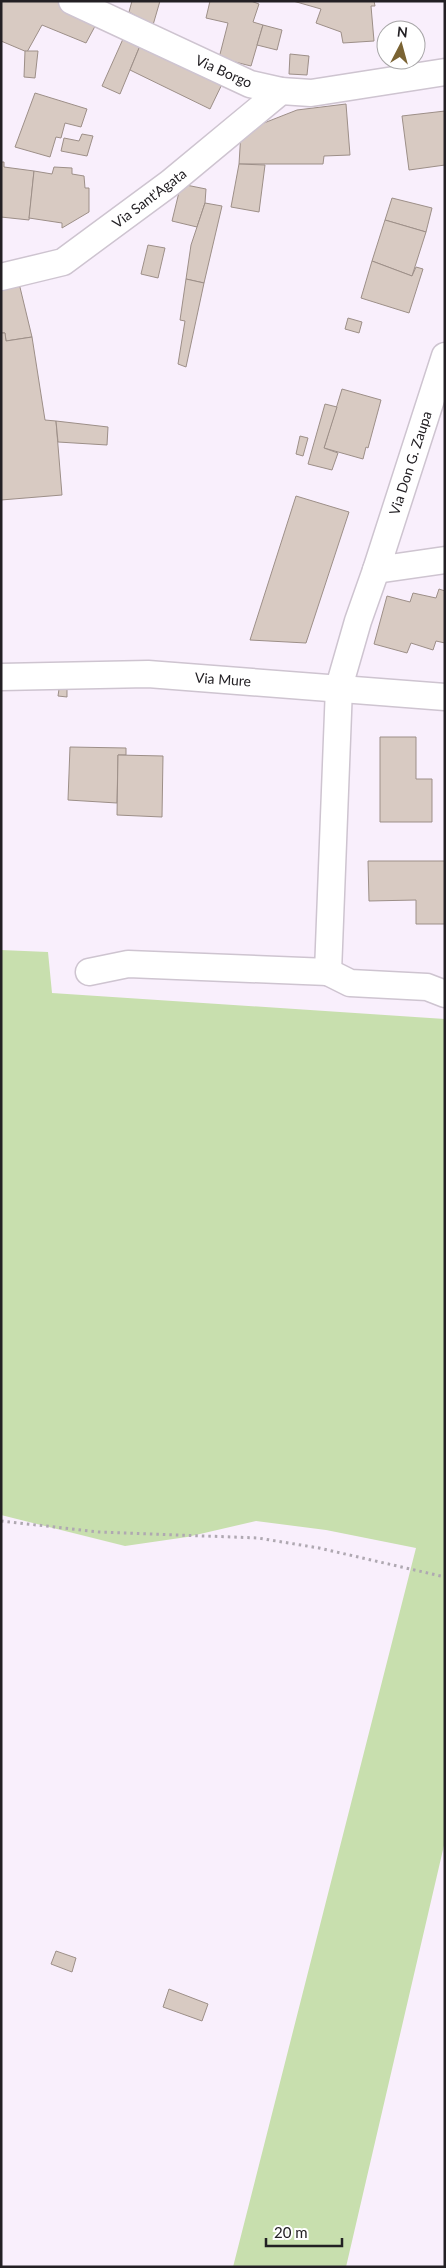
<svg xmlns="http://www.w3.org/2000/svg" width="446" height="2268" viewBox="0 0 446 2268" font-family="Lato,sans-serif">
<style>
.grass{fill:#c8dfae}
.building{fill:#d8cac2;stroke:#9d8f88}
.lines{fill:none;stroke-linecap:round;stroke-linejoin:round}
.minor-casing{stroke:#cec4d0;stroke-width:29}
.path{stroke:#afa8b1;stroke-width:3;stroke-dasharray:2.5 4;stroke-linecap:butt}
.minor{stroke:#fff;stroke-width:26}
.labels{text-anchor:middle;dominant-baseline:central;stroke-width:4;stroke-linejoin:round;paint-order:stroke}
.street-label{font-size:14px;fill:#232024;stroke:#fff}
</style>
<rect width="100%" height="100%" fill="#f9effc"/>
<polygon class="grass" points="1,950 48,952 52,993 445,1019 445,1841 346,2267 233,2267 416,1548 326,1530 256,1521 187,1537 125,1546 1,1515"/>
<g class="building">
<polygon points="1,1 64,1 100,17 86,43 42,25 27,52 1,41"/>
<polygon points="132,1 160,1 153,25 129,12"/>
<polygon points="210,1 251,1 259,4 253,22 263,25 251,66 219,58 228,23 206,18"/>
<polygon points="293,1 374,1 375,6 371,6 374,41 343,43 341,32 316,23 321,9"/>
<polygon points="263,25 282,30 277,50 257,45"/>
<polygon points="127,30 144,36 120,94 102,86"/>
<polygon points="144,36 224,80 210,109 130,70"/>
<polygon points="25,51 38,51 35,78 24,77"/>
<polygon points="290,54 309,56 307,75 289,74"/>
<polygon points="35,93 87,109 81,127 65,123 61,138 56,137 50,157 15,147"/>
<polygon points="346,104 350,155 324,156 323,164 239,164 241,132 297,110"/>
<polygon points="445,111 445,165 409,170 402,116"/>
<polygon points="82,134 93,136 87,156 61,151 64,138 79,141"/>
<polygon points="1,162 4,162 4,167 34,171 29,220 1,217"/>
<polygon points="239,164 265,165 259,212 231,207"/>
<polygon points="54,167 72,168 72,174 84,176 85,188 89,188 89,212 62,228 62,223 29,218 34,171 52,174"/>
<polygon points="181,184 206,189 205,203 197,227 172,221"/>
<polygon points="392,198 432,208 426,232 385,220"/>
<polygon points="205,203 222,206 204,283 186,279 191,245"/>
<polygon points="385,220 426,232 412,276 372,261"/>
<polygon points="148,245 165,248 158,278 141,274"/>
<polygon points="372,261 412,276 416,267 423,269 409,313 361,298"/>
<polygon points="18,279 32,337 6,341 5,333 1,333 1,282"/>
<polygon points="186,279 204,283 186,367 178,364 185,321 180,320"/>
<polygon points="348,318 362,322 359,333 345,329"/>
<polygon points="1,333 5,333 6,341 32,337 45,420 56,421 62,495 1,500"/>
<polygon points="342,389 381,400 368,448 366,447 363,459 324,448"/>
<polygon points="325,404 337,407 324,448 338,453 332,470 308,464"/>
<polygon points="56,421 108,427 107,445 58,442"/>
<polygon points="300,436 308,438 303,456 296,454"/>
<polygon points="296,496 349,512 306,643 250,640"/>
<polygon points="439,589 445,591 445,643 436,641 433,650 411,643 407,653 374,644 387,596 410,602 413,593 436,598"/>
<polygon points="67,688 67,697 58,696 59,689"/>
<polygon points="380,737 416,737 416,779 432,779 432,822 380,822"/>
<polygon points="70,747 126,748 126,755 118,755 117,803 68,800"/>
<polygon points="118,755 163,756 162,817 117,815"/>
<polygon points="368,861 445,861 445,924 416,924 416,900 369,901"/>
<polygon points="56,1951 76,1958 72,1972 51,1964"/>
<polygon points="169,1989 208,2004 202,2021 163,2007"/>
</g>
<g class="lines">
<g class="minor-casing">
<g id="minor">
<polyline points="72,1 250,84 281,91 311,93 445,72"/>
<polyline points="1,277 63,262 170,183 281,91"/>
<polyline points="445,356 376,570 445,560"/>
<polyline points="1,677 148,674 445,697"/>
<polyline points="89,972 128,964 328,972 339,687 358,621 376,570"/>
<polyline points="328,972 350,983 427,987 445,994"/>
</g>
</g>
<polyline class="path" points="1,1521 99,1532 258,1538 319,1548 445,1577"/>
<use href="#minor" class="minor"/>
</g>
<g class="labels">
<g class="street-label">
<text transform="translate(224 71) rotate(24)">Via Borgo</text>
<text transform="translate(149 198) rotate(-37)">Via Sant'Agata</text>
<text transform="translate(410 463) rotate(-72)">Via Don G. Zaupa</text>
<text transform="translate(223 679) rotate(4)">Via Mure</text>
</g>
</g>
<rect width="446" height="2268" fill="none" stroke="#232024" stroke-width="5"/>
<g transform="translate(401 45) rotate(6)"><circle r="24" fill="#ffffff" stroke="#a7a6a7"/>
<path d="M0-4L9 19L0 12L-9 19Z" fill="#7a6333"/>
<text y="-8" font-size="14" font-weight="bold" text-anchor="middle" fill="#232024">N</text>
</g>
<path d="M266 2238v8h76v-8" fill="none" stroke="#232024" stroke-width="2.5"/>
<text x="274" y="2238" font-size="15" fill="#232024" stroke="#ffffff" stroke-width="4" paint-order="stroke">20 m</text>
</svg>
